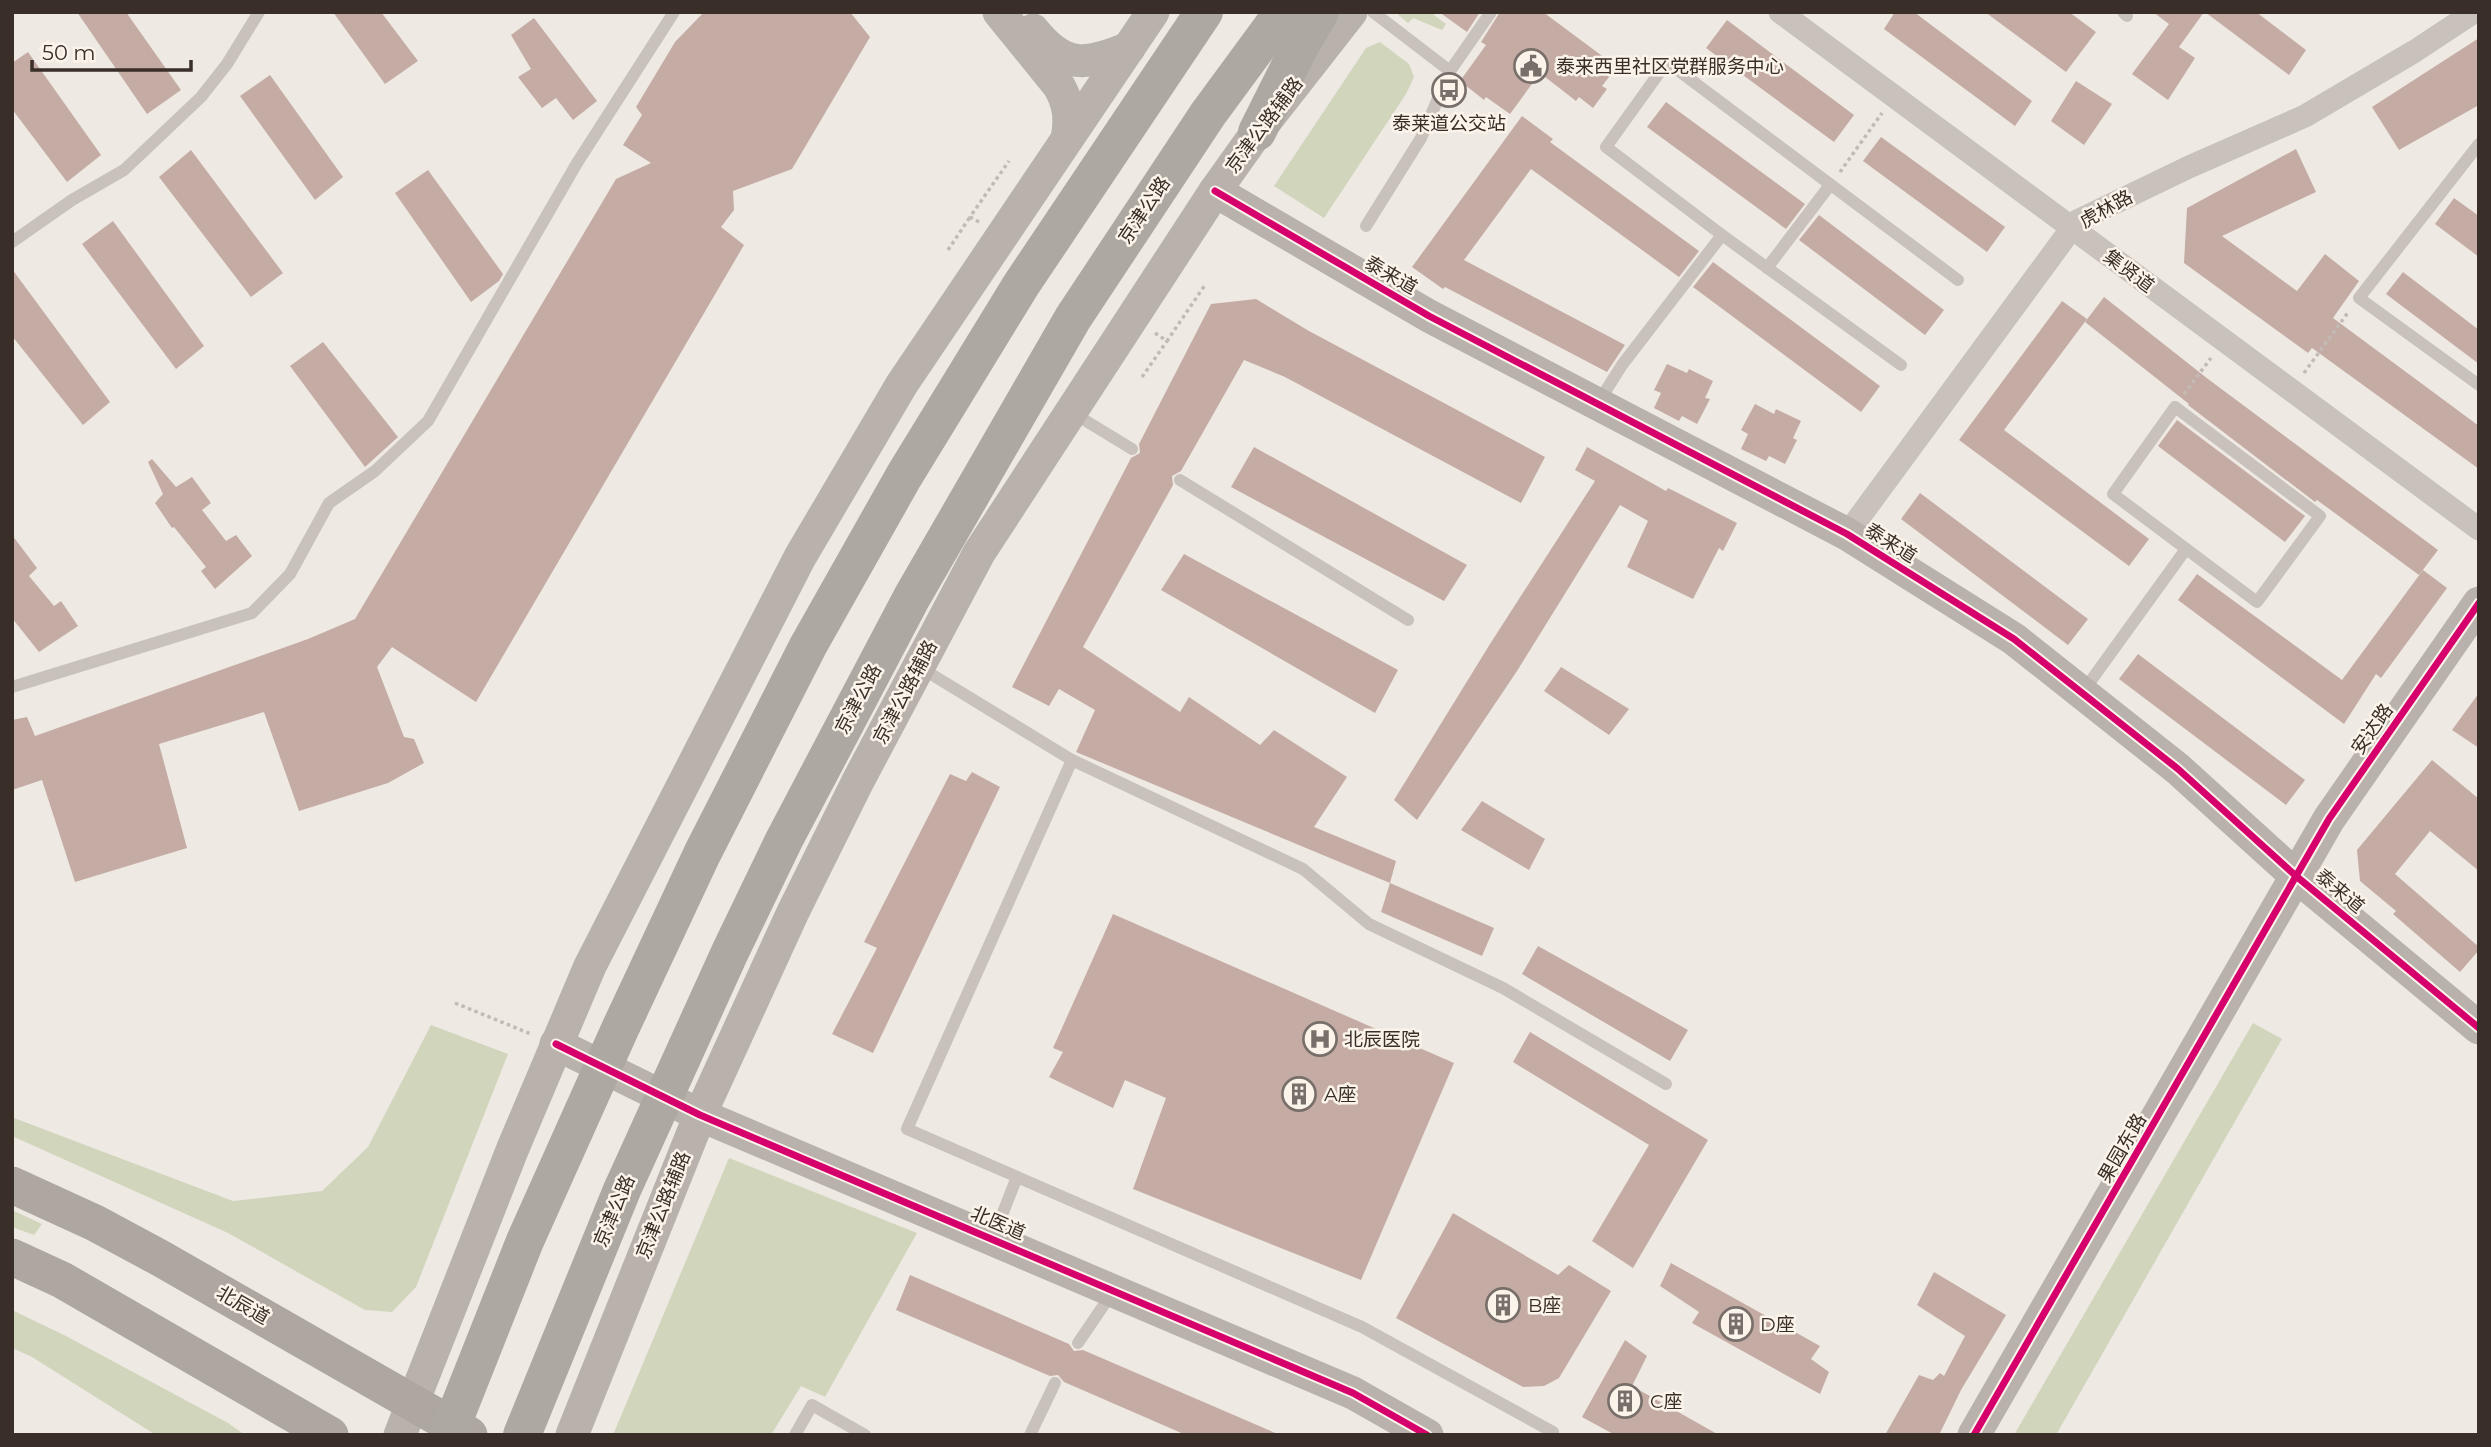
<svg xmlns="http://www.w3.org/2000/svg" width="2491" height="1447" viewBox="0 0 2491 1447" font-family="Montserrat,'Noto Sans SC',sans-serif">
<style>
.green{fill:#d1d5bc}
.building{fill:#c4aca4}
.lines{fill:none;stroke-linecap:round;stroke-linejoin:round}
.path{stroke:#c2bab4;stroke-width:3.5;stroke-dasharray:3.5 3.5;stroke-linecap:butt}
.lane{stroke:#c9c2bc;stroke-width:12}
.street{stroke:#c9c2bc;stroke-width:23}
.secondary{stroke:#b9b2ac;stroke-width:33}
.primary{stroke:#aea6a1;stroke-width:37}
.highway{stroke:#aea8a2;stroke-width:38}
.cycleway-casing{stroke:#fbf4eb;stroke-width:11}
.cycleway{stroke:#d6006c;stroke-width:7}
.labels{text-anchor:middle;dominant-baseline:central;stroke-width:5;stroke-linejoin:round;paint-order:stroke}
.poi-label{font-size:19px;fill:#3a2e29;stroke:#fbf4eb;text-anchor:start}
.street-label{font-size:19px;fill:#3a2e29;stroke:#fbf4eb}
</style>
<rect width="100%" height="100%" fill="#efe9e3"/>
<g class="green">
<polygon points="1395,12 1436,12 1434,15 1446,24 1442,30 1413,18 1408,23"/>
<polygon points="1380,42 1409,64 1414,77 1406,94 1324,218 1274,186 1366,48"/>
<polygon points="2253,1023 2282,1039 2056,1435 2014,1435"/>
<polygon points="431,1025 508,1054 416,1287 392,1312 365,1310 228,1233 12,1136 14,1118 233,1201 322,1191 368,1147"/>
<polygon points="729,1158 917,1233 825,1397 801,1386 771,1435 613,1435"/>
<polygon points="12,1210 42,1224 34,1235 12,1227"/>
<polygon points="12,1310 66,1336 228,1423 245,1435 156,1435 32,1357 12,1348"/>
</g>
<g class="building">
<polygon points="77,12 126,12 181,90 147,114"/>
<polygon points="333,12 381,12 418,61 385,84"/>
<polygon points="704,12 850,12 870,37 792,169 733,191 734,210 721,227 744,245 476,702 392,647 377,667 404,737 414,739 424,763 388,783 299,811 264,712 159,744 187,848 75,882 42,780 12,790 12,720 27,717 35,736 308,639 355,619 616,179 651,163 623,145 642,115 636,107 675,42"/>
<polygon points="1439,12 1480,12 1467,32"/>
<polygon points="1500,12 1543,12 1617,67 1602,86 1607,89 1593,108 1579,97 1576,101 1540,73 1510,114 1486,97 1484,100 1460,81 1486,45 1481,42"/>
<polygon points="1895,12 1914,12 2032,101 2015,126 1884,29"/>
<polygon points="1985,12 2069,12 2096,32 2066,72"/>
<polygon points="2153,12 2204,12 2179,47 2195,58 2168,100 2132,74 2169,24"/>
<polygon points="2205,12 2256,12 2306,50 2289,75"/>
<polygon points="534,18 597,101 573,120 556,98 542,108 518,77 531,69 511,35"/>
<polygon points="1727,20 1854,115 1834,142 1706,48"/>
<polygon points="2479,38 2479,105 2399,150 2372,107"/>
<polygon points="28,52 101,155 67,182 12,109 12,63"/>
<polygon points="270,75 343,177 315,200 240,96"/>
<polygon points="2076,81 2112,104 2084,145 2051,121"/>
<polygon points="1666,102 1805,204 1786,229 1647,127"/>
<polygon points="1522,116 1553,139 1550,142 1699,251 1679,277 1531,169 1464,260 1625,345 1607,372 1445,287 1443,289 1412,267"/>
<polygon points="1881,137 2005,227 1987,252 1863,161"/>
<polygon points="2296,149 2316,192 2222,236 2297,291 2325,254 2359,281 2333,318 2479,426 2479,469 2312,348 2308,353 2184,263 2187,208"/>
<polygon points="191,150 283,273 251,297 159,177"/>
<polygon points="428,170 503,274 499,281 471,302 395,193"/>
<polygon points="2454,198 2479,216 2479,257 2435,224"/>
<polygon points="1819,215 1944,310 1925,335 1799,240"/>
<polygon points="113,221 204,346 176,369 82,244"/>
<polygon points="1713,262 1880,386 1861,412 1693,287"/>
<polygon points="12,269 110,402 83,425 12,336"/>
<polygon points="2403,272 2479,330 2479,364 2386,294"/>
<polygon points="2104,297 2208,379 2438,550 2419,575 2317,500 2315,502 2188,405 2189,404 2085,322"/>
<polygon points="1256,299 1309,331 1545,457 1521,503 1285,377 1244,360 1181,471 1172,476 1173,485 1083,647 1180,712 1189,697 1260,745 1274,730 1347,777 1314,827 1396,861 1390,883 1076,752 1095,710 1059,689 1049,706 1012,687 1131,458 1140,453 1139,444 1211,304"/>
<polygon points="2062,301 2087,319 2004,430 2149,539 2129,566 1959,440"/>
<polygon points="323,342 398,437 365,467 290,366"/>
<polygon points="1667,364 1687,373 1689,369 1713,381 1705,398 1710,399 1697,424 1682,416 1679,421 1654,408 1661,393 1654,390"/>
<polygon points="1755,404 1774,414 1776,409 1801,421 1793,438 1797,440 1785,464 1769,456 1766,461 1741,449 1748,434 1741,430"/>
<polygon points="2177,420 2305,516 2285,542 2158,446"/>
<polygon points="1254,447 1467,565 1444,601 1231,487"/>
<polygon points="1587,447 1666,491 1668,488 1737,523 1723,551 1719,548 1693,599 1627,567 1648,521 1620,505 1517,671 1417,820 1394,800 1490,644 1595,481 1575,470"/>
<polygon points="152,459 176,487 192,477 211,503 202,510 226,541 236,535 252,556 215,589 201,571 206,567 174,527 172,528 155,503 163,494 148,462"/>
<polygon points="1920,493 2088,619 2068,645 1901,519"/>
<polygon points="12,535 37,568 29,576 54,606 61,601 78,626 39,652 12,618"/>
<polygon points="1184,554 1398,670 1375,713 1161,590"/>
<polygon points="2423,570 2447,588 2381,678 2376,674 2344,724 2178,600 2197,574 2342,680"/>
<polygon points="2138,654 2305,780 2286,805 2119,679"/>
<polygon points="1561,667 1629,709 1609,735 1544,691"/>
<polygon points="2479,693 2479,748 2452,730"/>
<polygon points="2432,760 2479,799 2479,871 2430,831 2395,874 2479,947 2479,950 2460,972 2393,914 2396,911 2360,881 2357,850"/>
<polygon points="972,772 1000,787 873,1053 832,1034 877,948 864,942 950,774 966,781"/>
<polygon points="1482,801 1545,839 1529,870 1461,830"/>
<polygon points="1390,883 1494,928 1482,956 1381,912"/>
<polygon points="1113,914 1454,1063 1361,1280 1133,1189 1166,1098 1125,1080 1113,1108 1049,1077 1063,1052 1053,1048"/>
<polygon points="1538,946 1688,1030 1670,1061 1522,974"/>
<polygon points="1530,1032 1708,1140 1633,1268 1592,1241 1649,1145 1513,1062"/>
<polygon points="1453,1213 1558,1275 1569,1265 1611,1291 1559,1378 1544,1386 1523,1387 1396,1318"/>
<polygon points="1671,1263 1820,1346 1811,1359 1829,1372 1820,1394 1692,1323 1699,1312 1660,1286"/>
<polygon points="1934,1272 2006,1315 1961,1390 1939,1435 1885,1435 1919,1375 1933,1380 1940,1373 1944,1376 1965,1336 1917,1305"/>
<polygon points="910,1275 1069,1344 1074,1351 1083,1350 1280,1435 1186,1435 1064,1382 1058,1375 1050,1376 896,1310"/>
<polygon points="1625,1340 1647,1356 1632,1386 1719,1435 1615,1435 1582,1417"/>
</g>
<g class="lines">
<g class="path">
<polyline points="1840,172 1882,113"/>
<polyline points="979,222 970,217 1009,161"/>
<polyline points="948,250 970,217"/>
<polyline points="1155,333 1167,341 1205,285"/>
<polyline points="2304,373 2349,311"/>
<polyline points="1142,377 1167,341"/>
<polyline points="2184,394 2211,358"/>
<polyline points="455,1003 531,1034"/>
</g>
<g class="lane">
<polyline points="1373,12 1450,71"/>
<polyline points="2123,12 2127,16"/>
<polyline points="2479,144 2359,298 2479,385"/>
<polyline points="1366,226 1421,138 1450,71 1491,12"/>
<polyline points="12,242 72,200 124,170 201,97 227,64 259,12"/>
<polyline points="1767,268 1830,185"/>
<polyline points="1901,365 1722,235 1606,147 1667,62 1958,280"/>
<polyline points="1598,403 1622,365 1722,235"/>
<polygon points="2175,407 2320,516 2257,602 2113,494"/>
<polyline points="1073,413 1132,449"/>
<polyline points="1180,480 1408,620"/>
<polyline points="921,668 1072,760 907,1129 1362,1327 1553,1432"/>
<polyline points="12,687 252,613 290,574 329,503 375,471 428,421 577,163 674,12"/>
<polyline points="2082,693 2186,549"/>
<polyline points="1072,760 1303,869 1369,924 1503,988 1666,1084"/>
<polyline points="993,1238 1017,1177"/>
<polyline points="1078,1343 1112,1293"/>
<polyline points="795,1435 812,1405 865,1435"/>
<polyline points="1030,1435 1055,1383"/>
</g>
<g class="street">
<polyline points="1780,12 2479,529"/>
<polyline points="1847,534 2077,221 2189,167 2305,116 2415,51 2474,12"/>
</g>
<g class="secondary">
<path d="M999,12l60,74c10,18 12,32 8,53"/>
<path d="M1033,30c31,39 53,36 96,18"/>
<polyline points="1215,191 1429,316 1847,534 2014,639 2178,769 2296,876 2479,1028"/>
<polyline points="556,1044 700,1115 1353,1393 1427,1435"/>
<polyline points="400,1435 513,1148 590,966 800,557 902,384 1153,12"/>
<polyline points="572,1435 700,1115 793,912 858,781 979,553 1215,191 1257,132 1351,12"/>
<polyline points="1974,1435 2329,819 2479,603"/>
</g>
<g class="primary">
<polyline points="12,1185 95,1223 160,1258 469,1435"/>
<polyline points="12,1257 62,1280 330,1435"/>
</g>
<g class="highway">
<polyline points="1257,132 1299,48 1320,12"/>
<polyline points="448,1435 525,1241 620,1029 702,854 808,646 904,476 1021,285 1204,12"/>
<polyline points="522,1435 622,1190 730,952 784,840 912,597 1073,318 1208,114 1283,12"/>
</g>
<g class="cycleway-casing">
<g id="cycleway">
<polyline points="1215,191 1429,316 1847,534 2014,639 2178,769 2296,876 2479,1028"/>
<polyline points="556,1044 700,1115 1353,1393 1427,1435"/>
<polyline points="1974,1435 2329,819 2479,603"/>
</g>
</g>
<use href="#cycleway" class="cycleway"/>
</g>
<defs>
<g id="civic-ring" transform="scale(1.75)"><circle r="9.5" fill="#fbf4eb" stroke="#796f6a" stroke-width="1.5"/><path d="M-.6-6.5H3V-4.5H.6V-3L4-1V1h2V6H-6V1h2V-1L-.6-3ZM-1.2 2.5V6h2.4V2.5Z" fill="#796f6a"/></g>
<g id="bus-ring" transform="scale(1.75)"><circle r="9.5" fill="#fbf4eb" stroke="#796f6a" stroke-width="1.5"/><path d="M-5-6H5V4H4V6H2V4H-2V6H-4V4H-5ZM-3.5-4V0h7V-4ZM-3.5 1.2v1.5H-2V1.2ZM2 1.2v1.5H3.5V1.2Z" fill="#796f6a"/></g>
<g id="hospital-ring" transform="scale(1.75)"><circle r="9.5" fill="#fbf4eb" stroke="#796f6a" stroke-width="1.5"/><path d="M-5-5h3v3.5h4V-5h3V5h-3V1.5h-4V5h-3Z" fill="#796f6a"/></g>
<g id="building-ring" transform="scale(1.75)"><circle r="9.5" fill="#fbf4eb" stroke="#796f6a" stroke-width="1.5"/><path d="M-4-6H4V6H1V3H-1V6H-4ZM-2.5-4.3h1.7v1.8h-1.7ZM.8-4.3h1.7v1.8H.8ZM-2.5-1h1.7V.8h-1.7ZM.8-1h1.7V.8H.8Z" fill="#796f6a"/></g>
</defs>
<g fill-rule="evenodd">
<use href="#civic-ring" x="1531" y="66"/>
<use href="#bus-ring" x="1449" y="90"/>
<use href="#hospital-ring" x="1320" y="1039"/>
<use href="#building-ring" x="1299" y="1094"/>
<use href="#building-ring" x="1503" y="1305"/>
<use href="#building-ring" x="1736" y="1324"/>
<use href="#building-ring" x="1625" y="1401"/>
</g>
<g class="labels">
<g class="poi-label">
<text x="1556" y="66">泰来西里社区党群服务中心</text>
<text x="1449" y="123" text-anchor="middle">泰莱道公交站</text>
<text x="1344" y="1039">北辰医院</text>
<text x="1324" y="1094">A座</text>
<text x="1528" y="1305">B座</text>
<text x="1760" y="1324">D座</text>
<text x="1650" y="1401">C座</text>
</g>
<g class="street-label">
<text transform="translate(1264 125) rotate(-53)">京津公路辅路</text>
<text transform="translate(2106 209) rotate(-29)">虎林路</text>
<text transform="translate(1144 210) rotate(-56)">京津公路</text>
<text transform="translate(2129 271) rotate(37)">集贤道</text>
<text transform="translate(1391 275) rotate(30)">泰来道</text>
<text transform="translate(1891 543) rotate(32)">泰来道</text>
<text transform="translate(905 692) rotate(-62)">京津公路辅路</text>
<text transform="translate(858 699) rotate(-62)">京津公路</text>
<text transform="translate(2372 729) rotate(-55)">安达路</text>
<text transform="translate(2340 891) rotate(40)">泰来道</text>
<text transform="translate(2122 1148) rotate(-60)">果园东路</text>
<text transform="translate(663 1205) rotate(-68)">京津公路辅路</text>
<text transform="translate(614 1211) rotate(-67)">京津公路</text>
<text transform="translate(998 1223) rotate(23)">北医道</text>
<text transform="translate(243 1305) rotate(30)">北辰道</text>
</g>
</g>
<rect width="2491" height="1447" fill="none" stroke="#3a2e29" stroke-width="28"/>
<path d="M32 60v10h159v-10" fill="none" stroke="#3a2e29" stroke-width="3.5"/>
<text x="42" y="60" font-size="21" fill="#3a2e29" stroke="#fbf4eb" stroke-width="5" paint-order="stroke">50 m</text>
</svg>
